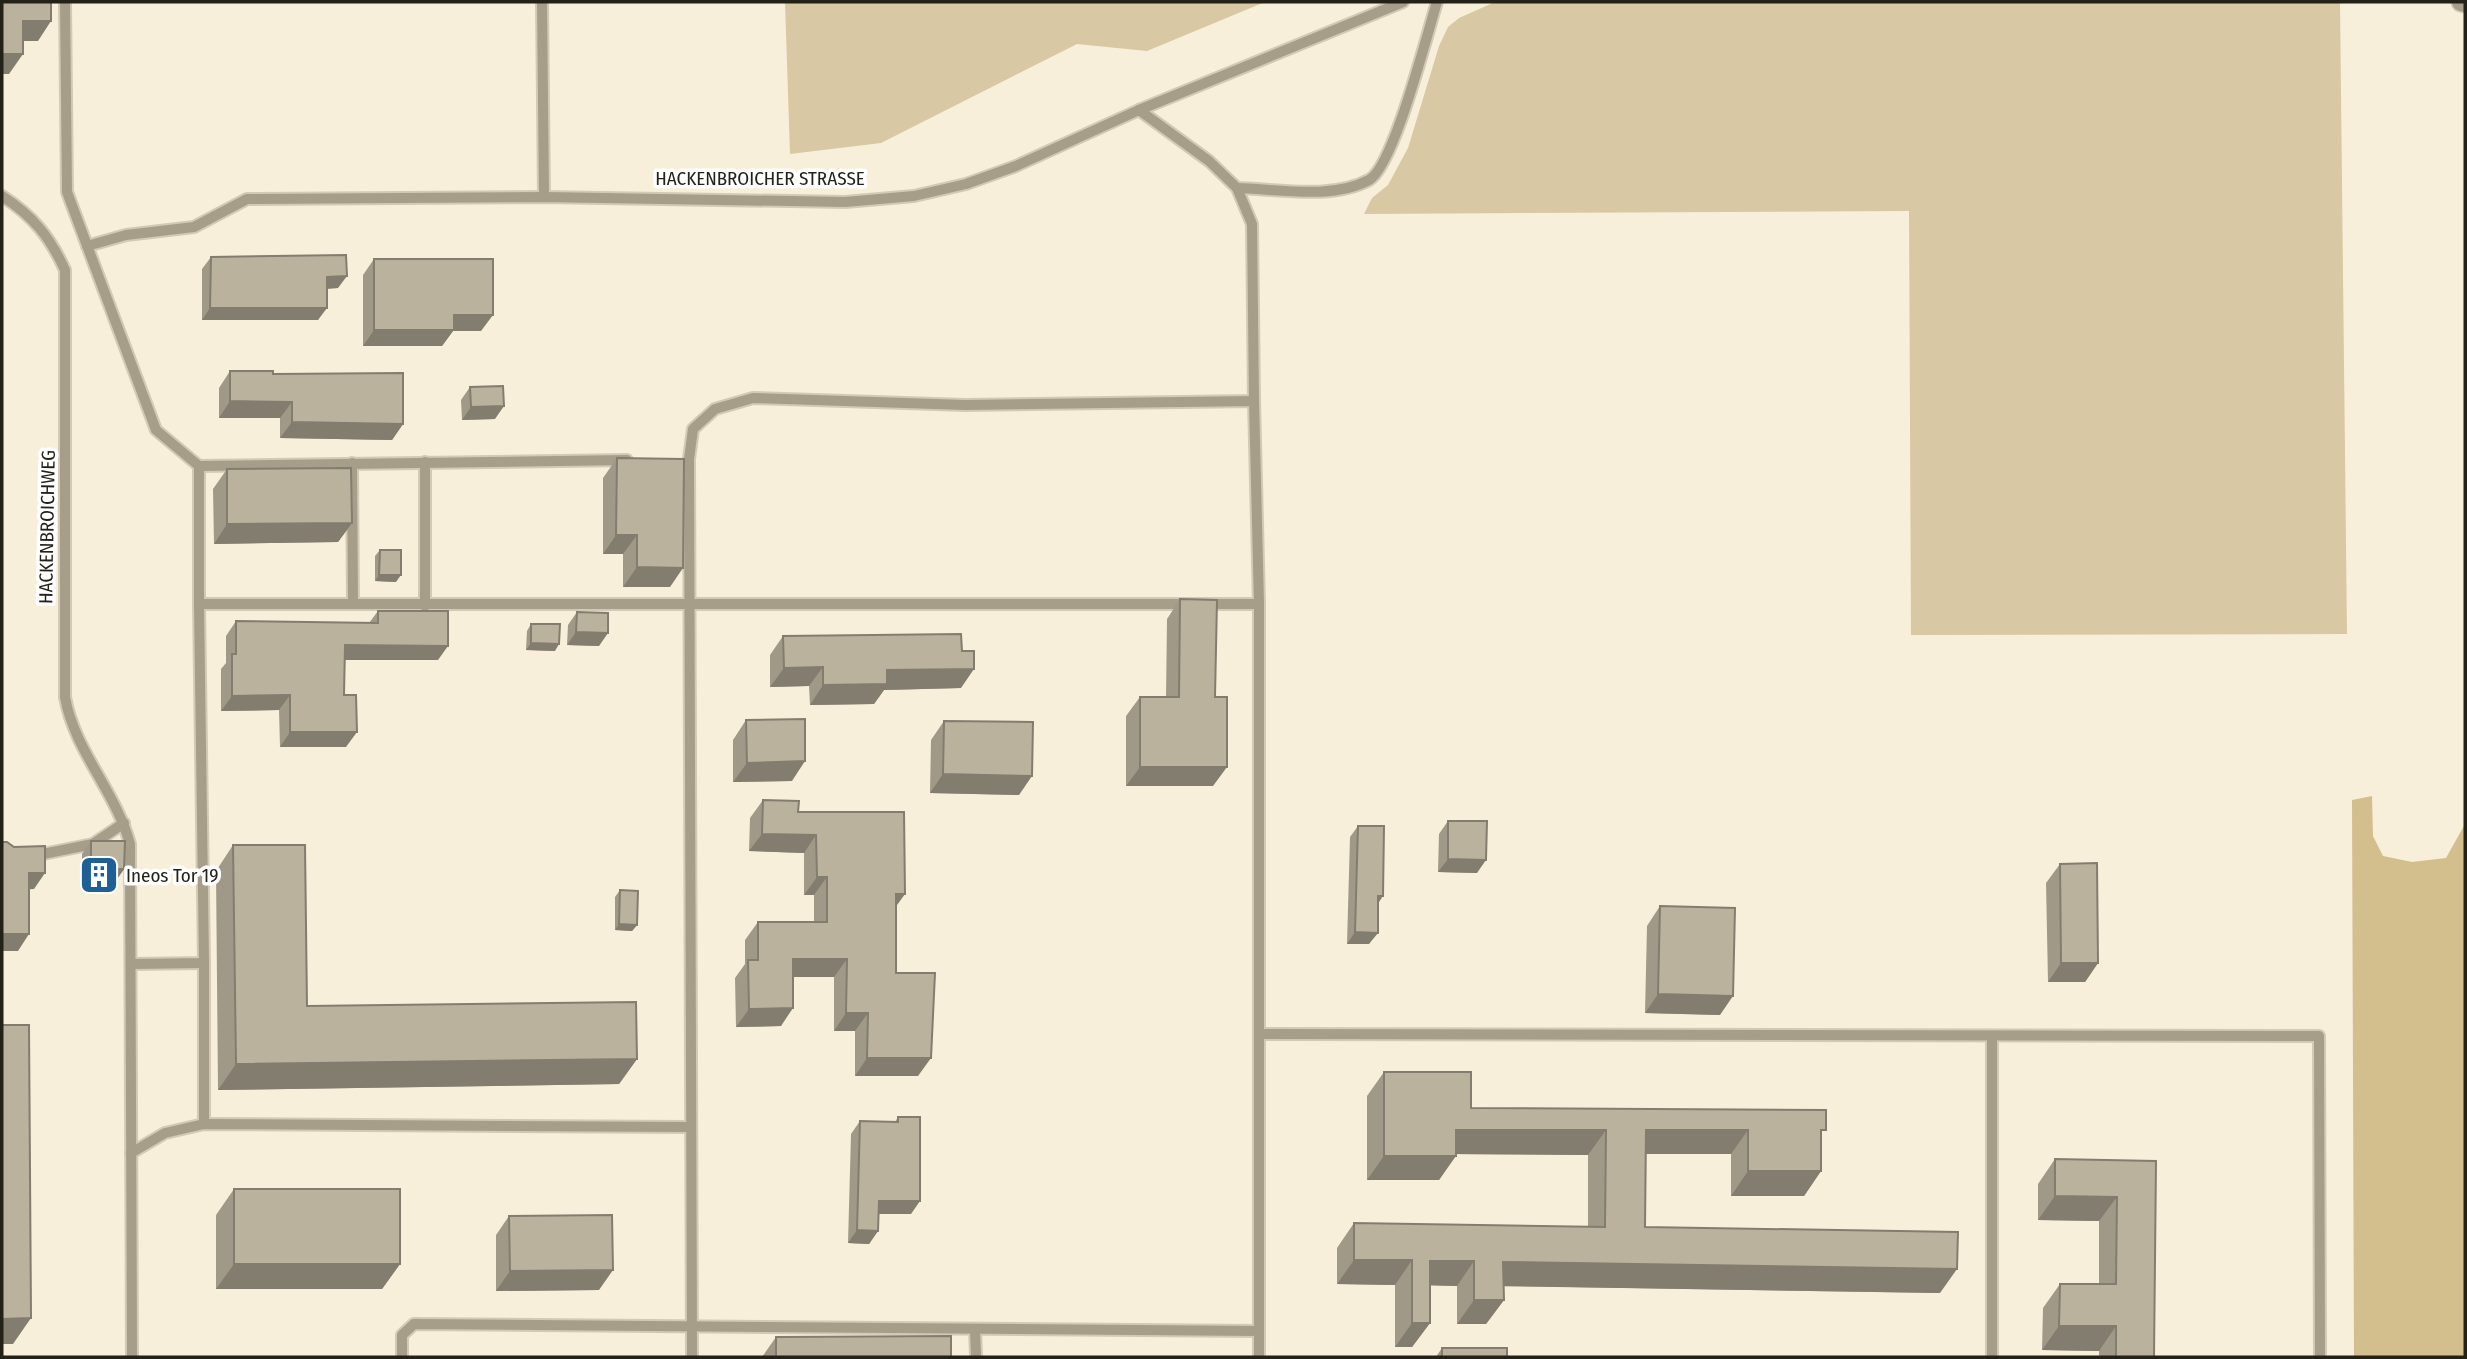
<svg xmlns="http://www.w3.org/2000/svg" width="2467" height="1359" viewBox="0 0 2467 1359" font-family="'Fira Sans Condensed',sans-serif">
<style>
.green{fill:#d8c8a3}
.forest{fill:#d3be8e}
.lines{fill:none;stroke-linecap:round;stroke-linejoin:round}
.service-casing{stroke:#d2cab7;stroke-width:14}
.minor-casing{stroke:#d2cab7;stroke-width:21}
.service{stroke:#a79e89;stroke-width:10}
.minor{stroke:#a79e89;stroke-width:18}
.wall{fill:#a19988}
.shaded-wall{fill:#837d6f}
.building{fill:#bbb29e;stroke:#837d6f;stroke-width:2}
.labels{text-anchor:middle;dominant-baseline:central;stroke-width:7;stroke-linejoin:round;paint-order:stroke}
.street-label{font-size:19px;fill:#242119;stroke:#fff}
.poi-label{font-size:19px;fill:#242119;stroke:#fff;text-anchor:start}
</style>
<rect width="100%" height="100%" fill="#f8efda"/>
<g class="green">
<polygon points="785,2 1265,2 1147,51 1077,44 881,143 790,154"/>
<polygon points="1495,2 2340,2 2347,634 1911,635 1909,211 1364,214 1372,198 1388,185 1408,148 1439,46 1448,27 1459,18"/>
</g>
<polygon class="forest" points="2372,796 2373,836 2383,856 2412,862 2446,858 2465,824 2465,1357 2354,1357 2352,800"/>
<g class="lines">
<g class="service-casing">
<g id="service">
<polyline points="65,2 67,192 156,430 199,466 627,460"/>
<polyline points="542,2 544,197"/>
<polyline points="1139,110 1209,161 1237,188 1252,224 1254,401"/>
<path d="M1237,188c40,1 95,12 132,-8 25,-14 58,-146 68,-178"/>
<path d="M2,196c31,20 48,41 63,74v427c9,53 51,95 65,147l2,513"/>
<polyline points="87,246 126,235 194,227 247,199 544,197 845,202 914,196 966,184 1016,166 1139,110 1403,2"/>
<polyline points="425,462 425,606"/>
<polyline points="352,463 353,604"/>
<polyline points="199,466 199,604"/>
<polyline points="33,856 93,844 124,823"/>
<polyline points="204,963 204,1124"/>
<polyline points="132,964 204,963 199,604 1259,604"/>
<polyline points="1261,1034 2319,1036 2320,1357"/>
<polyline points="1992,1036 1992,1357"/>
<polyline points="131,1153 165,1133 204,1124 690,1127"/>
<polyline points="975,1329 976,1357"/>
<polyline points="402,1357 402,1335 414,1324 1259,1331 1259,1357"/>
<polyline points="692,1357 689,459 693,429 715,409 753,398 965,405 1254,401 1259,604 1259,1331"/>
</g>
</g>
<g class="minor-casing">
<polyline id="minor" points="2461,2 2465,3"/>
</g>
<use href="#service" class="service"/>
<use href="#minor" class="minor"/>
</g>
<g class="wall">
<polygon points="211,257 338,288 327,289 318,320 202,320 202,269"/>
<polygon points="374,259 481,331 453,331 442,346 363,346 363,275"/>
<polygon points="230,371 273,374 403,424 392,440 280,438 280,418 219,418 219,388"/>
<polygon points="470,387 495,419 462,420 461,400"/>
<polygon points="617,458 670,587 623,587 623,554 603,554 603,478"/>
<polygon points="227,469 352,523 338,542 214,544 213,489"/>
<polygon points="380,550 396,582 375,581 375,556"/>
<polygon points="1180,599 1213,786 1126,786 1126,716 1140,697 1166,697 1167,619"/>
<polygon points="378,611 438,660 345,660 344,695 346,747 280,747 279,710 221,711 221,669 226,663 226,636 236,621 369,623"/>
<polygon points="577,612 599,646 567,645 568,625"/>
<polygon points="531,624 555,651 526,650 527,631"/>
<polygon points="783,636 961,688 884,690 874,704 810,705 809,686 770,687 770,655"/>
<polygon points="746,720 792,781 733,782 733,740"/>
<polygon points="944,721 1019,795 930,793 931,740"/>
<polygon points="763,800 798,812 896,907 896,973 918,1076 855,1076 855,1031 834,1031 834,977 793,977 781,1026 736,1027 735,978 745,964 745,940 758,922 814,922 814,895 804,895 804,853 749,851 750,818"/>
<polygon points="1448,821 1477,873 1438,872 1439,834"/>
<polygon points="1358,826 1378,904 1369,944 1347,944 1350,837"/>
<polygon points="91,841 124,869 115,882 82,882 82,854"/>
<polygon points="233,845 307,1006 637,1059 619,1084 218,1090 216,871"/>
<polygon points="2060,864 2098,963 2085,982 2048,982 2046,883"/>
<polygon points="620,890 637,925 632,931 615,930 615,897"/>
<polygon points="1660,906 1720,1015 1645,1013 1647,926"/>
<polygon points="1384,1072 1471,1108 1826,1110 1821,1137 1821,1171 1804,1196 1731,1196 1731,1154 1646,1154 1645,1227 1940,1293 1503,1286 1504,1300 1486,1324 1457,1324 1457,1286 1430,1285 1430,1323 1412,1347 1395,1347 1395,1285 1337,1284 1337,1248 1354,1223 1588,1227 1588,1155 1456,1154 1439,1180 1367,1180 1367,1096"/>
<polygon points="898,1117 911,1214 878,1214 878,1231 869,1244 848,1243 851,1134 860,1121 895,1122"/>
<polygon points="2055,1159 2156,1161 2154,1357 2099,1357 2099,1351 2042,1350 2043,1308 2060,1284 2099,1284 2099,1221 2038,1220 2038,1184"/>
<polygon points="234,1189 400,1264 382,1289 216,1289 216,1215"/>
<polygon points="509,1216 599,1290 496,1291 496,1235"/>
<polygon points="776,1337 951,1357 762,1357"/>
<polygon points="1442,1348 1507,1357 1436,1357"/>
</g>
<g class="shaded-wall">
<polygon points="23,21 51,21 38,41 9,41"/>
<polygon points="2,54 23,54 9,74 2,74"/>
<polygon points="347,276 338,288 318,289 327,277"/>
<polygon points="210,308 327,308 318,320 202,320"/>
<polygon points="454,315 493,315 481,331 453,331 442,346 363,346 374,330"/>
<polygon points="230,401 292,402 280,418 219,418"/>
<polygon points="504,406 495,419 462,420 471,407"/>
<polygon points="292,422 403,424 392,440 280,438"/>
<polygon points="352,523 338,542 214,544 227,524"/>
<polygon points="616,535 637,535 623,554 603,554"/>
<polygon points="637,567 683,568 670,587 623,587"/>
<polygon points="379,575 401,575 396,582 375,581"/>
<polygon points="576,632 608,633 599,646 567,645"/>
<polygon points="531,643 559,644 555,651 526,650"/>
<polygon points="345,645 448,646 438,660 335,660"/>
<polygon points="823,667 809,686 770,687 784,668"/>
<polygon points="974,669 961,688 884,690 874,704 810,705 823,685 887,670"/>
<polygon points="290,695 279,710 221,711 232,696"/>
<polygon points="290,732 357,732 346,747 280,747"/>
<polygon points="805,761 792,781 733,782 747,763"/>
<polygon points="1140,767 1227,767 1213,786 1126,786"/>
<polygon points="943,774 1032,776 1019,795 930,793"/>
<polygon points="762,834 816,835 804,853 749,851"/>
<polygon points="1448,859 1486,860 1477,873 1438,872"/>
<polygon points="91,869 124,869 115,882 82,882"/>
<polygon points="29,873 45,873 34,889 18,890"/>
<polygon points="817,877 827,877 814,895 804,895"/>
<polygon points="896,894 905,894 892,912"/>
<polygon points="1378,896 1383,896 1375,908"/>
<polygon points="619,924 637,925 632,931 615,930"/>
<polygon points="1355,932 1378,933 1369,944 1347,944"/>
<polygon points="2,934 29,934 18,951 2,951"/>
<polygon points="793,959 847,959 834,977 780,977"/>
<polygon points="2061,963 2098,963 2085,982 2048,982"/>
<polygon points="1658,994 1733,996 1720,1015 1645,1013"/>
<polygon points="793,1008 781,1026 736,1027 749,1009"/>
<polygon points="846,1013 868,1013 855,1031 834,1031"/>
<polygon points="867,1058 931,1058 918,1076 855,1076"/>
<polygon points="637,1059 619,1084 218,1090 236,1064"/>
<polygon points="1456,1130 1606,1130 1588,1155 1439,1154"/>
<polygon points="1646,1130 1748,1130 1731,1154 1628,1154"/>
<polygon points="1384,1156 1456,1156 1439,1180 1367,1180"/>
<polygon points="1748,1171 1821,1171 1804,1196 1731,1196"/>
<polygon points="2055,1196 2117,1197 2099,1221 2038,1220"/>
<polygon points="879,1201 920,1201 911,1214 870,1214"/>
<polygon points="857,1230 878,1231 869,1244 848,1243"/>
<polygon points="1354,1260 1412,1260 1395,1285 1337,1284"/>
<polygon points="1430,1261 1474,1261 1457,1286 1412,1285"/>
<polygon points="1503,1262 1957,1269 1940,1293 1486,1286"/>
<polygon points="234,1264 400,1264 382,1289 216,1289"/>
<polygon points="613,1270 599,1290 496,1291 510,1271"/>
<polygon points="1474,1300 1504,1300 1486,1324 1457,1324"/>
<polygon points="31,1318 13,1344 2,1344 2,1319"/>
<polygon points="1412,1323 1430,1323 1412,1347 1395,1347"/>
<polygon points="2059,1326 2116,1326 2099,1351 2042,1350"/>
</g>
<g class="building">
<polygon points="2,2 51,2 51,21 23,21 23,54 2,54"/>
<polygon points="346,255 347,276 327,277 327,308 210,308 211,257"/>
<polygon points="374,259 493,259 493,315 454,315 454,330 374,330"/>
<polygon points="230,371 273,371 273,374 403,373 403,424 292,422 292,402 230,401"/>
<polygon points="503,386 504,406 471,407 470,387"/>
<polygon points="617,458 684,459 683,568 637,567 637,535 616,535"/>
<polygon points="351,468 352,523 227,524 227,469"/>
<polygon points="380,550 401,550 401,575 379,575"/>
<polygon points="1180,599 1217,600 1215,697 1227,697 1227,767 1140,767 1140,697 1179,697"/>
<polygon points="378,611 448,611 448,646 345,645 344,695 356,695 357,732 290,732 290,695 232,696 232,654 236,654 236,621 378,623"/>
<polygon points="577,612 608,613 608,633 576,632"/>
<polygon points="531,624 560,624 559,644 531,643"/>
<polygon points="961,634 962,651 974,651 974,669 887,670 887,684 823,685 823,667 784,668 783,636"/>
<polygon points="805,719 805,761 747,763 746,720"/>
<polygon points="944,721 1033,722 1032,776 943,774"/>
<polygon points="763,800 799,801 798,812 904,812 905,894 896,894 896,973 935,973 931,1058 867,1058 868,1013 846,1013 847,959 793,959 793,1008 749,1009 748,960 758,960 758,922 827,922 827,877 817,877 816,835 762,834"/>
<polygon points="1448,821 1487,821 1486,860 1448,859"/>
<polygon points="1358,826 1384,826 1383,896 1378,896 1378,933 1355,932"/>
<polygon points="91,841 125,841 124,869 91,869"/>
<polygon points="2,842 7,842 14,847 45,846 45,873 29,873 29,934 2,934"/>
<polygon points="233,845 305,845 307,1006 636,1002 637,1059 236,1064"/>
<polygon points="2097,863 2098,963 2061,963 2060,864"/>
<polygon points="620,890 638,891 637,925 619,924"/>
<polygon points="1660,906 1735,908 1733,996 1658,994"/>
<polygon points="2,1025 29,1025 31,1318 2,1319"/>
<polygon points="1384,1072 1471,1072 1471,1108 1826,1110 1826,1130 1821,1130 1821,1171 1748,1171 1748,1130 1646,1130 1645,1227 1958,1232 1957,1269 1503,1262 1504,1300 1474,1300 1474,1261 1430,1261 1430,1323 1412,1323 1412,1260 1354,1260 1354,1223 1605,1227 1606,1130 1456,1130 1456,1156 1384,1156"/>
<polygon points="898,1117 920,1117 920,1201 879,1201 878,1231 857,1230 860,1121 898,1122"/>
<polygon points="2055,1159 2156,1161 2154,1357 2116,1357 2116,1326 2059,1326 2060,1284 2116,1284 2117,1197 2055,1196"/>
<rect x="234" y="1189" width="166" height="75"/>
<polygon points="612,1215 613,1270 510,1271 509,1216"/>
<polygon points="951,1336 951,1357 776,1357 776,1337"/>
<rect x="1442" y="1348" width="65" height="9"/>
</g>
<defs>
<g id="building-square" transform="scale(2.0125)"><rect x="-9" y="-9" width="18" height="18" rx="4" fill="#1e5f95" stroke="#fff"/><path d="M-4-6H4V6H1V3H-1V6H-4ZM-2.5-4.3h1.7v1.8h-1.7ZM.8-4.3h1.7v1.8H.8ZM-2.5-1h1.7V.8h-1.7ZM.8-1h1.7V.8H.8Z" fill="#fff"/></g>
</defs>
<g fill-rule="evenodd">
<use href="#building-square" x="99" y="875"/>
</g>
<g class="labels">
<g class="street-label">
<text x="760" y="178">HACKENBROICHER STRASSE</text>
<text transform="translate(47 527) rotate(-89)">HACKENBROICHWEG</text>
</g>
<g class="poi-label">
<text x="126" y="875">Ineos Tor 19</text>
</g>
</g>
<rect width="2467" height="1359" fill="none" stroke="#242119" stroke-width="7"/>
</svg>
